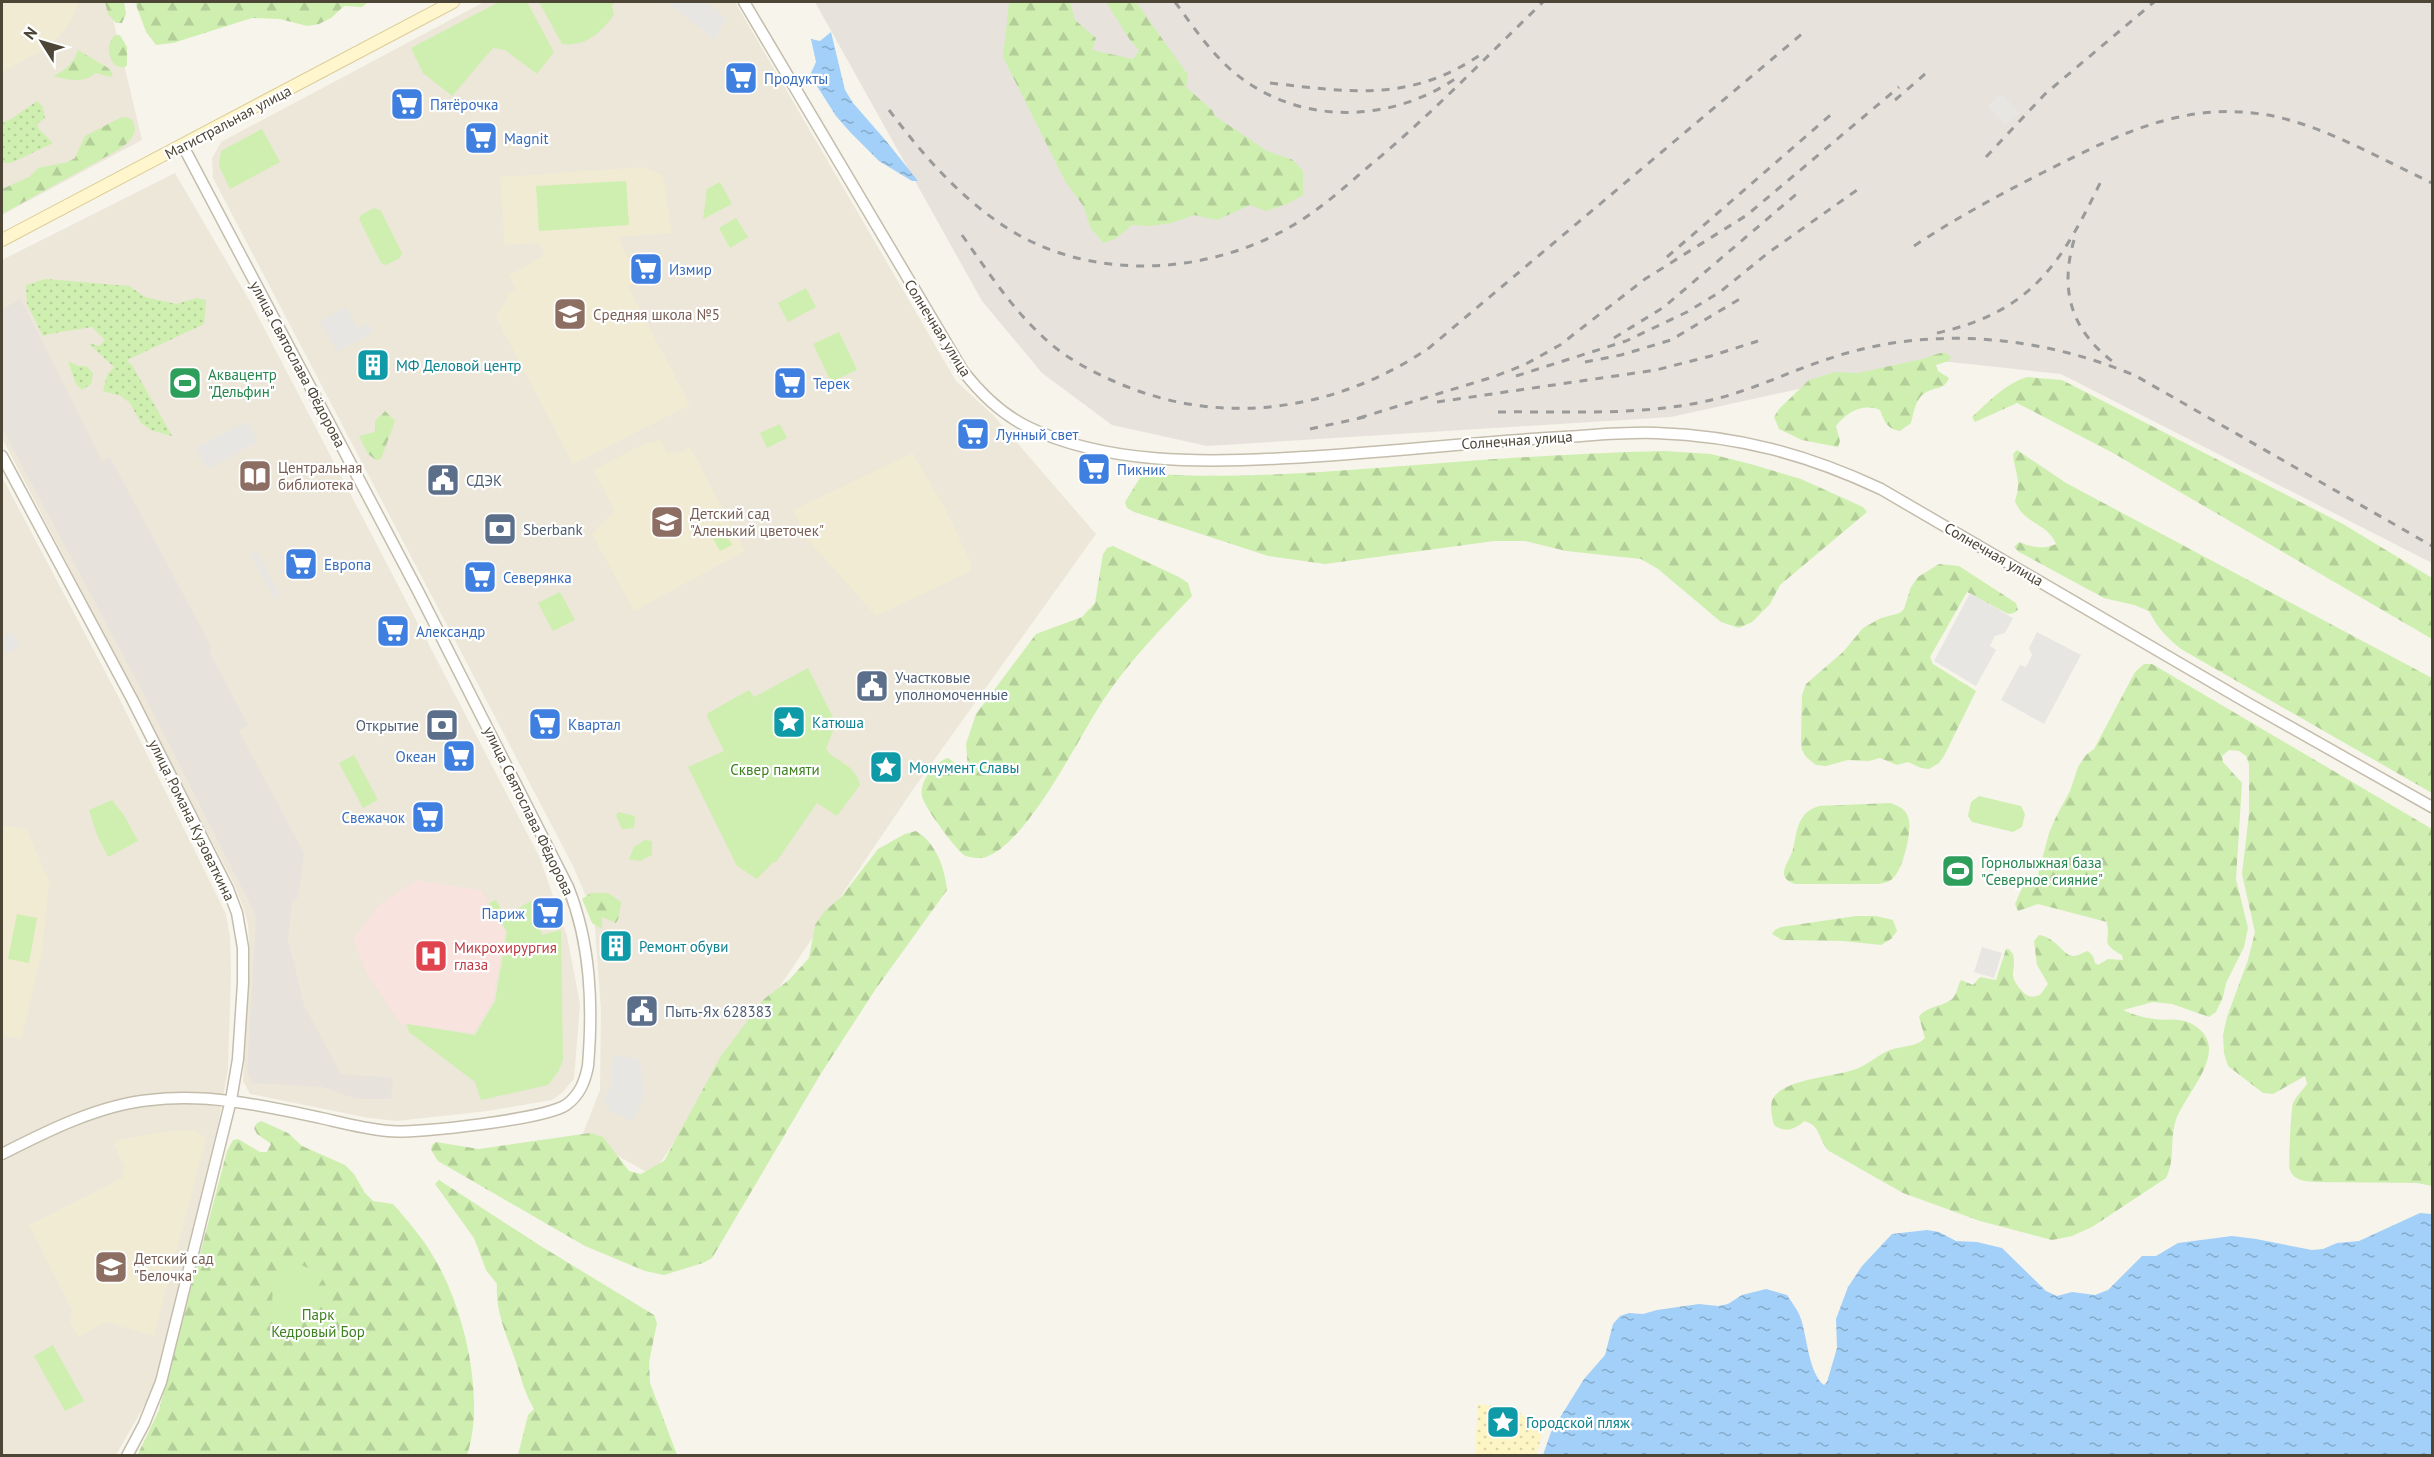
<svg xmlns="http://www.w3.org/2000/svg" width="2434" height="1457" viewBox="0 0 2434 1457" font-family="'PT Sans',sans-serif">
<style>
.residential{fill:#ece7d8}
.industrial{fill:#e7e3dc}
.education{fill:#f1ebd3}
.medical{fill:#f8e3de}
.grass{fill:url(#grass-dots)}
.forest{fill:url(#forest-firs)}
.sand{fill:url(#sand-dots)}
.green{fill:#ceefb0}
.parking{fill:#e8e6e2}
.water{fill:url(#water-ripples)}
.lines{fill:none;stroke-linecap:round;stroke-linejoin:round}
.tertiary-casing{stroke:#c4bdac;stroke-width:13}
.secondary-casing{stroke:#dcce96;stroke-width:14}
.tertiary{stroke:#fff;stroke-width:10}
.secondary{stroke:#fff6cd;stroke-width:12}
.rail{stroke:#9a9a9a;stroke-width:3;stroke-dasharray:8 8;stroke-linecap:butt}
.labels{text-anchor:middle;dominant-baseline:central;stroke-width:4.5;stroke-linejoin:round;paint-order:stroke}
.shop-label{font-size:15px;fill:#366cbe;stroke:#fff;text-anchor:start}
.street-label{font-size:15px;fill:#4d4637;stroke:#fff}
.education-label{font-size:15px;fill:#785e54;stroke:#fff;text-anchor:start}
.culture-label{font-size:15px;fill:#0d838f;stroke:#fff;text-anchor:start}
.leisure-label{font-size:15px;fill:#27864d;stroke:#fff;text-anchor:start}
.service-label{font-size:15px;fill:#4e5e75;stroke:#fff;text-anchor:start}
.park-label{font-size:15px;fill:#3f8121;stroke:#fff}
.health-label{font-size:15px;fill:#be3a42;stroke:#fff;text-anchor:start}
</style>
<defs>
<pattern id="grass-dots" width="8" height="8" patternUnits="userSpaceOnUse" patternTransform="scale(1.5)"><rect width="8" height="8" fill="#ceefb0"/><path d="M2 2h.1M6 6h.1" fill="none" stroke="#b3ce98" stroke-width="1.8" stroke-linecap="round"/></pattern>
<pattern id="forest-firs" width="22" height="20" patternUnits="userSpaceOnUse" patternTransform="scale(1.5)"><rect width="22" height="20" fill="#ceefb0"/><path d="M5 1l3.5 6h-7zM16 11l3.5 6h-7z" fill="#b3ce98"/></pattern>
<pattern id="sand-dots" width="8" height="8" patternUnits="userSpaceOnUse" patternTransform="scale(1.5)"><rect width="8" height="8" fill="#fef5c4"/><path d="M2 2h.1M6 6h.1" fill="none" stroke="#dbd3a9" stroke-width="1.8" stroke-linecap="round"/></pattern>
<pattern id="water-ripples" width="26" height="14" patternUnits="userSpaceOnUse" patternTransform="scale(1.5)"><rect width="26" height="14" fill="#a2d0f9"/><path d="M2 4q2-2 4 0t4 0M15 11q2-2 4 0t4 0" fill="none" stroke="#86abca"/></pattern>
</defs>
<rect width="100%" height="100%" fill="#f7f4eb"/>
<g class="residential">
<polygon points="2,2 109,2 142,140 2,215"/>
<polygon points="484,2 735,2 956,381 993,415 1096,534 914,788 652,1175 582,1136 600,1090 601,1010 594,915 573,866 213,178 212,158 221,142"/>
<polygon points="175,173 252,305 539,856 567,936 580,1004 574,1079 562,1093 552,1100 488,1111 396,1121 369,1118 250,1094 243,1081 250,964 248,924 243,907 235,886 2,438 2,260"/>
<polygon points="2,477 118,696 226,914 230,937 231,974 228,1069 218,1125 152,1392 116,1455 2,1455"/>
</g>
<g class="industrial">
<polygon points="815,2 2432,2 2432,563 2061,374 1931,360 1671,417 1207,446 1112,425 1042,373 982,301"/>
<polygon points="21,299 102,461 110,457 211,646 210,653 248,725 239,731 304,853 298,897 292,902 288,940 304,1005 341,1074 393,1078 391,1099 356,1099 323,1087 252,1083 247,1073 256,916 140,687 2,428 2,309"/>
</g>
<g class="education">
<polygon points="2,2 78,2 76,11 65,30 49,47 2,72"/>
<polygon points="645,167 663,176 672,233 618,237 638,281 628,287 690,405 573,464 496,317 508,298 508,293 516,289 509,275 544,256 540,243 505,245 500,177"/>
<polygon points="660,439 667,453 682,452 690,447 745,551 634,611 592,534 615,511 593,470 648,442 652,443"/>
<polygon points="913,453 946,510 972,565 969,572 876,616 806,538 793,510"/>
<polygon points="2,825 27,830 49,881 42,954 21,1039 2,1036"/>
<polygon points="196,1130 206,1139 154,1336 106,1322 78,1337 70,1322 72,1310 29,1225 124,1177 121,1170 125,1168 114,1145 117,1140 169,1131"/>
</g>
<polygon class="medical" points="416,880 481,890 505,932 493,1000 473,1033 400,1023 367,974 353,939 379,905"/>
<g class="grass">
<polygon points="37,101 43,107 45,118 38,123 38,128 53,143 11,163 2,163 2,123 11,119"/>
<path d="M45,279l84,7 16,11 31,7 21,-6 9,2 -2,24 -77,36 6,7 39,69 -21,-6 -10,-7 -11,-20 -9,-7 -18,-5 4,-16 7,-8 -26,-24 11,3 6,-6 -13,-13c-17,3 -33,4 -49,9l-16,-32 -1,-19z"/>
<polygon points="68,361 78,366 86,366 93,373 91,384 82,390 76,384"/>
</g>
<g class="forest">
<polygon points="105,2 124,2 126,14 122,23 116,23 108,14"/>
<polygon points="135,2 368,2 362,7 344,6 331,18 319,24 307,26 280,19 252,18 173,43 156,45 146,32"/>
<polygon points="1009,2 1070,2 1075,20 1096,38 1092,50 1133,59 1139,50 1130,40 1106,2 1136,2 1188,75 1186,87 1212,110 1215,116 1267,151 1293,160 1303,171 1303,195 1287,204 1266,211 1250,205 1217,220 1194,215 1172,223 1150,226 1132,225 1115,239 1103,243 1090,227 1084,207 1065,181 1003,57"/>
<path d="M115,35h5l7,12v18l-3,3 -9,-3c-7,-8 -9,-22 0,-30z"/>
<path d="M78,50l30,18 5,6 -2,3 -15,-4c-14,11 -26,7 -43,3 14,-7 20,-12 25,-26z"/>
<path d="M120,118l6,-1 6,3c8,13 -3,22 -12,29l-118,65v-25l27,-12 9,-9 30,-6 7,-4 10,-22z"/>
<path d="M1940,353h6l5,4 -2,4 -13,4 2,6 11,7c-5,13 -14,8 -24,15 -10,6 -11,19 -14,30l-11,8c-14,-3 -15,-9 -20,-21 -18,-7 -33,2 -44,16l4,15 -2,6 -36,-7 -23,-11 -5,-12 5,-8 30,-29 26,-8 23,1 64,-14z"/>
<path d="M2027,377l35,3 281,144 89,54v61l-319,-186 -96,-50 -42,19 -3,-5c17,-16 33,-33 55,-40z"/>
<polygon points="385,411 395,421 381,459 376,460 368,454 359,436 375,432 375,421"/>
<path d="M2017,450l49,33 366,195v115l-251,-144c-14,-11 -24,-22 -32,-38l-15,-6 -30,-7 -85,-46 -5,-5 5,-5c12,5 24,8 37,2 -8,-21 -33,-20 -41,-43 7,-21 0,-27 -2,-47z"/>
<path d="M1664,451l47,3 43,11 47,14 62,28 4,5 -87,73 -10,19 -18,18 -13,6 -18,-6 -63,-53 -17,-10 -75,-8 -41,-10h-31l-169,23 -57,-8 -134,-44 -7,-4 -2,-6 18,-29c100,8 199,-3 299,-10 74,-6 148,-10 222,-12z"/>
<path d="M1113,546l66,31 9,6 4,13c-31,33 -63,65 -88,103 -27,41 -75,142 -118,158 -5,2 -17,1 -22,-2 -9,-7 -40,-48 -42,-59 -3,-15 13,-34 26,-38l15,11h5l-2,-25 10,-30 60,-80 46,-17 13,-14 8,-49 4,-6z"/>
<polygon points="1939,564 1959,566 2016,603 2018,610 2014,613 2008,614 1967,592 1930,657 1933,664 1976,691 1944,756 1939,763 1929,769 1921,768 1908,762 1897,765 1880,758 1869,761 1848,760 1826,766 1816,765 1806,757 1802,750 1801,742 1802,695 1806,684 1843,652 1863,628 1881,618 1900,613 1904,609 1911,587 1918,577"/>
<path d="M2144,664h8l280,165v357l-15,-3 -102,-1c-10,-1 -21,-1 -25,-12 -2,-4 1,-61 3,-67 3,-7 10,-13 14,-19l-2,-8 -32,18 -10,-1 -35,-27 -4,-13 -1,-18 4,-18 21,-57 7,-28 -13,-58 7,-60v-50l-3,-8 -7,-5 -10,-1 -7,6 1,6 19,21 -6,96 12,49 -4,19 -18,36 -3,14 -7,15 -7,5 -37,-13 -19,-2 -30,8c8,4 21,8 31,9 12,2 24,-2 36,4 47,24 -7,71 -15,100 -5,19 0,38 -9,55l-74,49 -20,9 -20,4 -72,-19 -77,-28 -74,-42c-11,-11 -8,-26 -25,-30 -9,9 -20,12 -30,4 -2,-7 -4,-17 -2,-24 7,-22 62,-24 81,-31 14,-4 24,-15 37,-20 11,-4 27,-3 35,-12l-6,-21c6,-10 21,-10 30,-16 8,-3 8,-15 12,-21l12,5 7,-8 16,3 10,-31h3l4,5c4,19 -7,19 9,37 5,6 10,7 18,4l8,-11 -11,-19 -3,-24 5,-6c17,2 25,22 35,21 4,0 9,-4 14,-5l5,5 2,7 3,2 10,-6 15,1 -1,-5c-23,-13 -11,-12 -15,-33l-69,-18 -20,7 -3,-7 7,-16 16,-13 11,-42 7,-16 14,-26 8,-24 8,-12 8,-6 41,-77z"/>
<path d="M1890,803c7,2 16,6 18,14 5,12 -5,50 -13,59 -5,6 -10,7 -17,8h-83c-22,-7 -5,-22 -2,-35 5,-20 4,-36 26,-43z"/>
<path d="M916,831c20,12 29,37 31,59l-72,100 -55,85 -108,183 -9,5 -39,12 -19,-4 -60,-25 -147,-85 -7,-11 1,-5 4,-3 43,7 111,-16 13,4 26,34 12,3 23,-13 57,-105 43,-57 25,-19 20,-22 6,-33 9,-13 18,-16 36,-47 27,-15z"/>
<polygon points="591,893 608,893 621,902 619,917 616,923 602,917 602,929 592,923 582,899"/>
<polygon points="1856,916 1876,916 1893,920 1897,931 1891,939 1881,945 1843,941 1782,940 1772,934 1775,930 1781,927"/>
<path d="M261,1121l27,12 14,13 43,19 9,9 11,19 8,8 20,3c14,16 29,33 40,52 31,50 53,143 34,199l-330,1 22,-46 68,-259 6,-11 5,-1 22,13h7l4,-8 -14,-10 -3,-6 2,-4z"/>
<path d="M439,1180l100,65 115,70 3,8 -8,39 1,21 27,72h-159l10,-40 6,-6c-9,-15 -12,-28 -17,-44 -9,-27 -22,-52 -20,-81l-11,-14 -12,-32 -39,-54z"/>
</g>
<polygon class="sand" points="1478,1404 1517,1410 1542,1435 1536,1455 1475,1455"/>
<g class="green">
<polygon points="499,2 527,2 554,52 537,74 505,50 493,48 452,96 423,73 411,48"/>
<path d="M539,2h76l-3,4 2,9c-14,18 -28,32 -52,29z"/>
<polygon points="262,129 280,162 230,189 219,166 221,151"/>
<polygon points="626,181 629,225 539,231 536,186"/>
<polygon points="720,182 732,204 703,219 707,189"/>
<polygon points="374,208 381,211 402,253 400,258 386,265 381,263 359,219 361,215"/>
<polygon points="736,218 748,237 730,248 719,228"/>
<polygon points="806,288 816,307 788,322 778,303"/>
<polygon points="839,332 857,370 831,382 813,344"/>
<polygon points="780,424 787,438 767,448 760,433"/>
<polygon points="720,524 732,545 720,551 708,530"/>
<polygon points="560,592 575,620 553,631 538,603"/>
<path d="M808,668l28,55 -10,26c10,14 29,14 34,36l-23,31 -20,-13 -41,59 -4,1 -15,16 -20,-13 -49,-99 36,-16 -17,-34 1,-4 41,-23 5,7z"/>
<polygon points="354,755 378,800 363,808 339,763"/>
<polygon points="1979,796 2021,806 2025,814 2022,827 2013,832 1972,822 1968,816 1971,802"/>
<polygon points="112,800 125,817 138,841 108,857 97,835 89,810"/>
<polygon points="618,812 635,816 634,828 622,829 616,816"/>
<polygon points="645,840 652,841 652,855 640,861 629,859 634,847"/>
<polygon points="496,900 505,916 531,901 542,935 561,930 563,1060 558,1072 548,1085 481,1100 475,1082 409,1032 407,1024 475,1035 495,1001 507,932 489,903"/>
<polygon points="17,914 37,918 29,963 8,959"/>
<path d="M301,1265l24,10 -28,46 -23,-4c-4,-19 -2,-36 12,-50z"/>
<polygon points="53,1345 84,1401 65,1411 34,1356"/>
</g>
<g class="parking">
<polygon points="667,2 706,2 726,18 715,40"/>
<polygon points="2002,94 2019,113 2005,125 1988,106"/>
<polygon points="346,307 358,329 368,323 373,332 337,352 320,321"/>
<polygon points="247,421 258,442 207,469 196,448"/>
<polygon points="256,550 280,596 275,599 250,553"/>
<polygon points="1970,593 2013,618 2005,633 1995,636 1990,646 1996,650 1976,686 1934,661"/>
<polygon points="12,632 19,647 2,656 2,637"/>
<polygon points="2037,632 2081,655 2044,724 2001,700 2020,665 2026,667 2032,655 2029,648"/>
<polygon points="1982,947 2002,953 1994,978 1974,972"/>
<polygon points="613,1055 640,1060 644,1095 633,1121 609,1111 609,1107 605,1104 606,1093 611,1088"/>
</g>
<g class="water">
<polygon points="831,32 845,90 853,103 887,142 918,181 912,181 879,161 850,132 836,116 810,75 816,62 811,39 820,41"/>
<path d="M2420,1213l12,1v241h-889l8,-23 33,-53 21,-24 8,-31 7,-8 9,-3 14,1 14,-4 42,-6 19,2 10,-2 14,-9 24,-6 21,6c5,8 11,15 14,24 6,18 8,55 23,66l3,-3 10,-34 -1,-29 12,-32 14,-21 30,-32 35,-4 12,2 17,9 21,1 25,6 44,43 11,5 15,-4 23,3 13,-5 34,-34h14l22,-13 54,-7 24,3 56,11 11,-1 14,-6 22,-2z"/>
</g>
<g class="lines">
<g class="tertiary-casing">
<g id="tertiary">
<path d="M744,2l219,369c18,23 38,43 65,56 77,37 175,36 259,31 93,-5 185,-16 277,-21 31,-2 61,-5 92,-4 83,3 150,21 225,56l365,213 186,105"/>
<polyline points="2,456 132,699 228,889 237,913 243,948 243,983 238,1059 231,1100 161,1382 144,1424 127,1456"/>
<path d="M2,1154c45,-23 97,-49 148,-54 58,-7 115,6 171,18 22,5 45,11 67,13 29,3 157,-12 178,-26 14,-10 19,-24 22,-39 5,-60 3,-122 -20,-179l-150,-296 -235,-445"/>
</g>
</g>
<g class="secondary-casing">
<polyline id="secondary" points="2,240 453,2"/>
</g>
<use href="#tertiary" class="tertiary"/>
<use href="#secondary" class="secondary"/>
<g class="rail">
<path d="M1175,2c17,23 33,47 55,67 65,57 159,56 228,8"/>
<path d="M1270,83c80,9 141,20 213,-30"/>
<polyline points="1895,100 1925,74"/>
<path d="M889,110c34,45 70,87 118,118 87,56 208,47 293,-7 25,-16 46,-35 68,-54 62,-51 117,-109 175,-165"/>
<polyline points="1986,157 2045,94 2154,2"/>
<path d="M962,235c24,34 48,71 79,100 21,21 49,36 77,48 104,45 218,28 311,-35l374,-315"/>
<path d="M2074,240c-15,52 -2,92 42,124"/>
<path d="M1914,246c42,-28 85,-51 130,-74 75,-38 143,-73 229,-56 53,11 110,44 159,67"/>
<polyline points="1667,257 1835,111"/>
<path d="M1937,333c97,-22 125,-71 166,-156"/>
<polyline points="1614,338 1664,307 1800,191"/>
<polyline points="1585,362 1621,355 1671,340 1743,297"/>
<polyline points="1516,376 1626,341 1687,312 1720,292 1768,253 1857,190"/>
<polyline points="1437,402 1656,370 1711,356 1758,341"/>
<path d="M1498,412c68,-1 137,4 204,-10 46,-9 87,-31 132,-45 99,-32 208,-21 302,19l296,170"/>
<polyline points="1359,418 1493,377 1524,365 1560,345 1645,279 1747,215 1899,87"/>
<polyline points="1310,429 1365,417"/>
</g>
</g>
<defs>
<g id="supermarket-square" transform="scale(1.725)"><rect x="-9" y="-9" width="18" height="18" rx="4" fill="#3f7fe0" stroke="#fff"/><path d="M-6-5.5h2.5l.6 2H6L4.5 2H-2.5L-4.4-4H-6ZM-1.5 3.2a1.3 1.3 0 1 0 .1 0ZM3 3.2a1.3 1.3 0 1 0 .1 0Z" fill="#fff"/></g>
<g id="school-square" transform="scale(1.725)"><rect x="-9" y="-9" width="18" height="18" rx="4" fill="#8d6e63" stroke="#fff"/><path d="M0-5L7-2L0 1L-7-2ZM-4 1L0 2.5L4 1V4Q0 6-4 4Z" fill="#fff"/></g>
<g id="building-square" transform="scale(1.725)"><rect x="-9" y="-9" width="18" height="18" rx="4" fill="#0f9aa8" stroke="#fff"/><path d="M-4-6H4V6H1V3H-1V6H-4ZM-2.5-4.3h1.7v1.8h-1.7ZM.8-4.3h1.7v1.8H.8ZM-2.5-1h1.7V.8h-1.7ZM.8-1h1.7V.8H.8Z" fill="#fff"/></g>
<g id="stadium-square" transform="scale(1.725)"><rect x="-9" y="-9" width="18" height="18" rx="4" fill="#2e9e5b" stroke="#fff"/><path d="M0-5a6.5 5 0 1 0 0 10a6.5 5 0 1 0 0-10ZM-3.5-1.8h7v3.6h-7Z" fill="#fff"/></g>
<g id="library-square" transform="scale(1.725)"><rect x="-9" y="-9" width="18" height="18" rx="4" fill="#8d6e63" stroke="#fff"/><path d="M-6-4Q-3-5.5-.7-3.5V5Q-3 3-6 4ZM6-4Q3-5.5 .7-3.5V5Q3 3 6 4Z" fill="#fff"/></g>
<g id="civic-square" transform="scale(1.725)"><rect x="-9" y="-9" width="18" height="18" rx="4" fill="#5c6f8a" stroke="#fff"/><path d="M-.6-6.5H3V-4.5H.6V-3L4-1V1h2V6H-6V1h2V-1L-.6-3ZM-1.2 2.5V6h2.4V2.5Z" fill="#fff"/></g>
<g id="bank-square" transform="scale(1.725)"><rect x="-9" y="-9" width="18" height="18" rx="4" fill="#5c6f8a" stroke="#fff"/><path d="M-6-4H6V4H-6ZM0-2.3a2.3 2.3 0 1 0 0 4.6a2.3 2.3 0 1 0 0-4.6Z" fill="#fff"/></g>
<g id="sight-square" transform="scale(1.725)"><rect x="-9" y="-9" width="18" height="18" rx="4" fill="#0f9aa8" stroke="#fff"/><path d="M0-6L1.8-2.2L6-1.7L2.9 1.2L3.7 5.4L0 3.3L-3.7 5.4L-2.9 1.2L-6-1.7L-1.8-2.2Z" fill="#fff"/></g>
<g id="hospital-square" transform="scale(1.725)"><rect x="-9" y="-9" width="18" height="18" rx="4" fill="#e0444e" stroke="#fff"/><path d="M-5-5h3v3.5h4V-5h3V5h-3V1.5h-4V5h-3Z" fill="#fff"/></g>
</defs>
<g fill-rule="evenodd">
<use href="#supermarket-square" x="741" y="78"/>
<use href="#supermarket-square" x="407" y="104"/>
<use href="#supermarket-square" x="481" y="138"/>
<use href="#supermarket-square" x="646" y="269"/>
<use href="#school-square" x="570" y="314"/>
<use href="#building-square" x="373" y="365"/>
<use href="#stadium-square" x="185" y="383"/>
<use href="#supermarket-square" x="790" y="383"/>
<use href="#supermarket-square" x="973" y="434"/>
<use href="#supermarket-square" x="1094" y="469"/>
<use href="#library-square" x="255" y="476"/>
<use href="#civic-square" x="443" y="480"/>
<use href="#school-square" x="667" y="522"/>
<use href="#bank-square" x="500" y="529"/>
<use href="#supermarket-square" x="301" y="564"/>
<use href="#supermarket-square" x="480" y="577"/>
<use href="#supermarket-square" x="393" y="631"/>
<use href="#civic-square" x="872" y="686"/>
<use href="#sight-square" x="789" y="722"/>
<use href="#supermarket-square" x="545" y="724"/>
<use href="#bank-square" x="442" y="725"/>
<use href="#supermarket-square" x="459" y="756"/>
<use href="#sight-square" x="886" y="767"/>
<use href="#supermarket-square" x="428" y="817"/>
<use href="#stadium-square" x="1958" y="871"/>
<use href="#supermarket-square" x="548" y="913"/>
<use href="#building-square" x="616" y="946"/>
<use href="#hospital-square" x="431" y="956"/>
<use href="#civic-square" x="642" y="1011"/>
<use href="#school-square" x="111" y="1267"/>
<use href="#sight-square" x="1503" y="1422"/>
</g>
<g class="labels">
<g class="shop-label">
<text x="764" y="78">Продукты</text>
<text x="430" y="104">Пятёрочка</text>
<text x="504" y="138">Magnit</text>
<text x="669" y="269">Измир</text>
<text x="813" y="383">Терек</text>
<text x="996" y="434">Лунный свет</text>
<text x="1117" y="469">Пикник</text>
<text x="324" y="564">Европа</text>
<text x="503" y="577">Северянка</text>
<text x="416" y="631">Александр</text>
<text x="568" y="724">Квартал</text>
<text x="436" y="756" text-anchor="end">Океан</text>
<text x="405" y="817" text-anchor="end">Свежачок</text>
<text x="525" y="913" text-anchor="end">Париж</text>
</g>
<g class="street-label">
<text transform="translate(228 122) rotate(-28)">Магистральная улица</text>
<text transform="translate(938 328) rotate(58)">Солнечная улица</text>
<text transform="translate(298 364) rotate(62)">улица Святослава Фёдорова</text>
<text transform="translate(1517 440) rotate(-4)">Солнечная улица</text>
<text transform="translate(1994 554) rotate(30)">Солнечная улица</text>
<text transform="translate(529 811) rotate(64)">улица Святослава Фёдорова</text>
<text transform="translate(192 820) rotate(64)">улица Романа Кузоваткина</text>
</g>
<g class="education-label">
<text x="593" y="314">Средняя школа №5</text>
<text x="278" y="467">Центральная<tspan x="278" dy="17">библиотека</tspan></text>
<text x="690" y="513">Детский сад<tspan x="690" dy="17">"Аленький цветочек"</tspan></text>
<text x="134" y="1258">Детский сад<tspan x="134" dy="17">"Белочка"</tspan></text>
</g>
<g class="culture-label">
<text x="396" y="365">МФ Деловой центр</text>
<text x="812" y="722">Катюша</text>
<text x="909" y="767">Монумент Славы</text>
<text x="639" y="946">Ремонт обуви</text>
<text x="1526" y="1422">Городской пляж</text>
</g>
<g class="leisure-label">
<text x="208" y="374">Аквацентр<tspan x="208" dy="17">"Дельфин"</tspan></text>
<text x="1981" y="862">Горнолыжная база<tspan x="1981" dy="17">"Северное сияние"</tspan></text>
</g>
<g class="service-label">
<text x="466" y="480">СДЭК</text>
<text x="523" y="529">Sberbank</text>
<text x="895" y="677">Участковые<tspan x="895" dy="17">уполномоченные</tspan></text>
<text x="419" y="725" text-anchor="end">Открытие</text>
<text x="665" y="1011">Пыть-Ях 628383</text>
</g>
<g class="park-label">
<text x="775" y="769">Сквер памяти</text>
<text x="318" y="1314">Парк<tspan x="318" dy="17">Кедровый Бор</tspan></text>
</g>
<g class="health-label">
<text x="454" y="947">Микрохирургия<tspan x="454" dy="17">глаза</tspan></text>
</g>
</g>
<rect width="2434" height="1457" fill="none" stroke="#4d4637" stroke-width="6"/>
<g transform="translate(42 42) rotate(307)" stroke="#ffffff" stroke-width="4.5" paint-order="stroke">
<path d="M0-4.5L10 22L0 15L-10 22Z" fill="#4d4637"/>
<text y="-9" font-size="16" font-weight="bold" text-anchor="middle" fill="#4d4637">N</text>
</g>
</svg>
